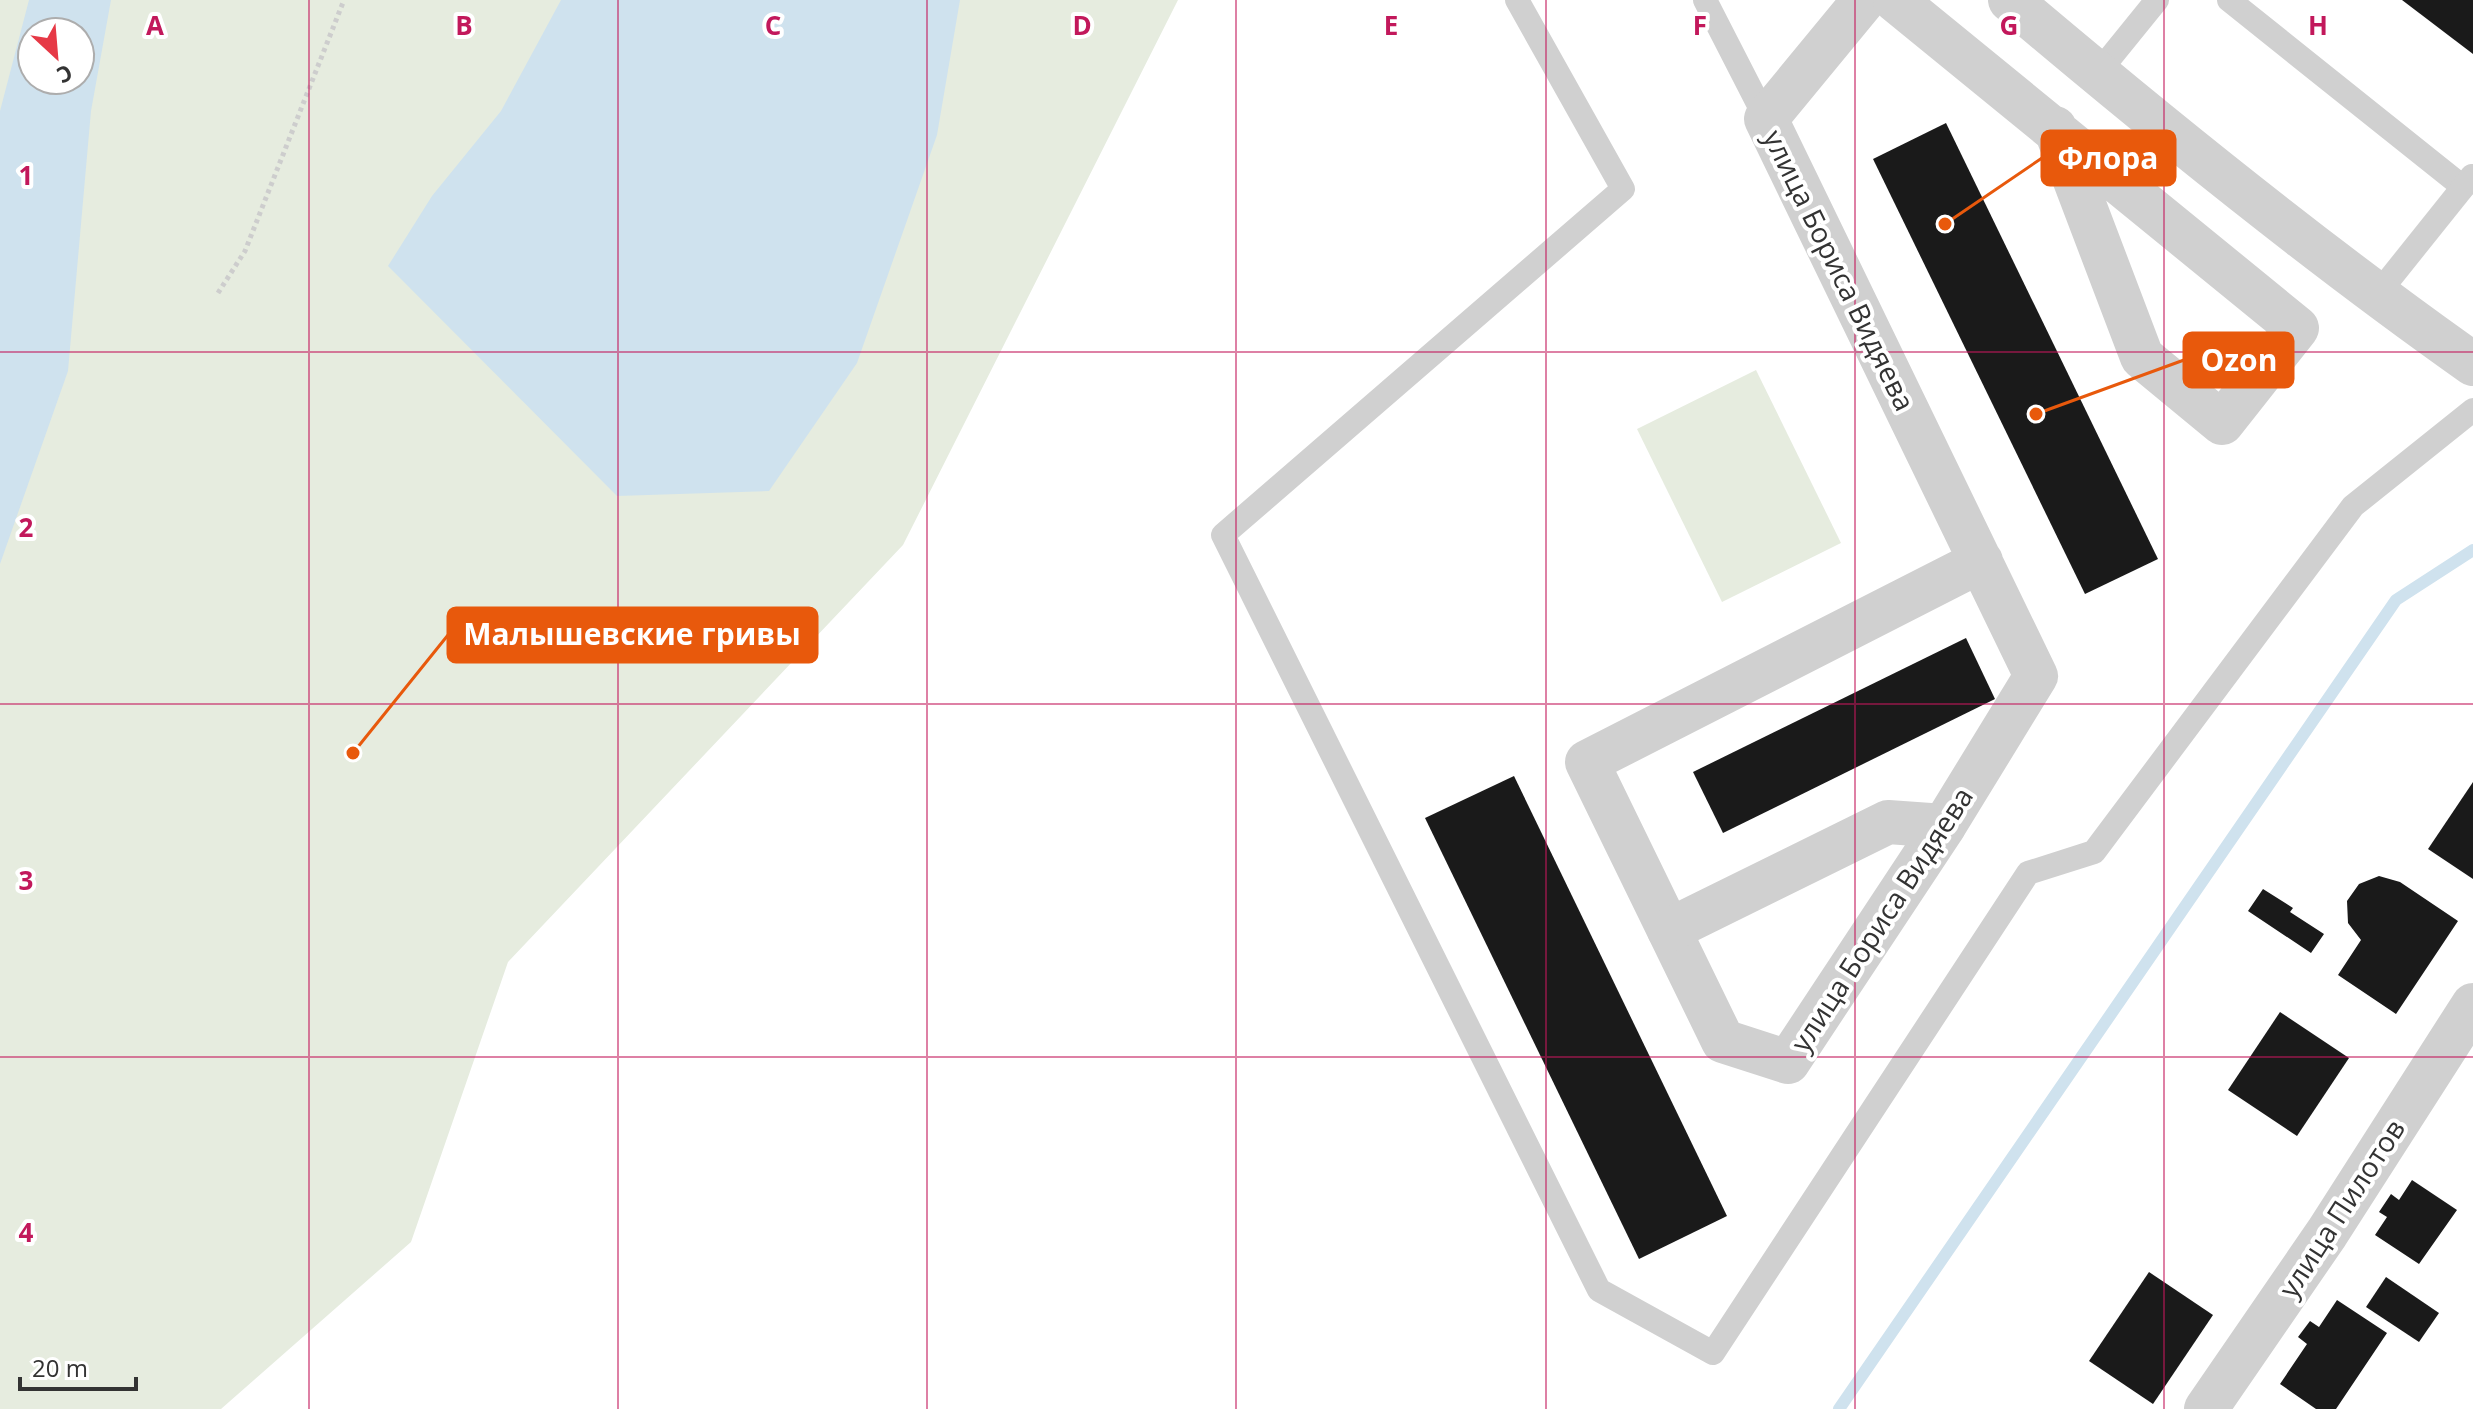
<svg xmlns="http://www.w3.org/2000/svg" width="2473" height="1409" viewBox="0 0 2473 1409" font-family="'Open Sans',sans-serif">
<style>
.green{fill:#e6ecdf;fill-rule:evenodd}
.water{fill:#cfe2ee;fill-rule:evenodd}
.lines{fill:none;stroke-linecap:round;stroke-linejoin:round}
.stream{stroke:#cfe2ee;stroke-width:12}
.building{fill:#1a1a1a}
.path{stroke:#cdcdcd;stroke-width:5;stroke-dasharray:4 4;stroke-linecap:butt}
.service{stroke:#d0d0d0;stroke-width:24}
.minor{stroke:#d0d0d0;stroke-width:44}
.grid{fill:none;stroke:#c2185b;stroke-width:2;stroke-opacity:0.55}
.labels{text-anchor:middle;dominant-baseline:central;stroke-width:8;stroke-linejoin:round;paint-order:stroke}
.street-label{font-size:28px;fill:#333;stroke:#fff}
.grid-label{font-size:26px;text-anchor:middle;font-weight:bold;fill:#c2185b;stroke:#fff;stroke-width:8;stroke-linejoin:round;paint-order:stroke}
.leader{fill:none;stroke:#e8590c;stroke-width:3}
.callout-dot{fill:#e8590c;stroke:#fff;stroke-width:3}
.callout{fill:#e8590c;stroke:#e8590c;stroke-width:3}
.callout-label{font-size:30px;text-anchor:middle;font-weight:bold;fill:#fff}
</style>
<rect width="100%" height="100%" fill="#fff"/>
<g class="green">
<path d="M0,0h1178l-275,545 -395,417 -97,280 -190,167h-221zM32,32h48v48h-48z"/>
<polygon points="1756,370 1841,543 1722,602 1637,429"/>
</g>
<g class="water">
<path d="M29,0h82l-20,111 -23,260 -68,193v-453zM80,32v48h-48v-48z"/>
<polygon points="561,0 960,0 937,135 857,363 769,491 617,496 388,266 432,196 501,111"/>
</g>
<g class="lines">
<polyline class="stream" points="1839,1409 2396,600 2473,550"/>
</g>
<g class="building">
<polygon points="2402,0 2473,0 2473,54"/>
<polygon points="1946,123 2158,559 2085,594 1873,159"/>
<polygon points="1966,638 1995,699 1723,833 1693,772"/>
<polygon points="1514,776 1727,1216 1639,1259 1425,818"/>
<polygon points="2473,782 2473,879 2428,849"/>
<polygon points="2379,876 2400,882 2458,921 2396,1014 2338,975 2361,940 2348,923 2347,901 2359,884"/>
<polygon points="2263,889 2293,908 2290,912 2324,934 2311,953 2248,911"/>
<polygon points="2280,1012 2349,1058 2297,1136 2228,1090"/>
<polygon points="2412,1180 2457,1210 2419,1264 2375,1235 2387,1217 2379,1212 2391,1194 2399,1200"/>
<polygon points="2149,1272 2213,1315 2153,1404 2089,1361"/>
<polygon points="2386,1277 2439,1313 2419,1342 2366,1307"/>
<polygon points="2337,1300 2387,1333 2336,1409 2316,1409 2280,1384 2307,1344 2298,1337 2310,1321 2319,1327"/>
</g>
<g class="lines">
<polyline class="path" points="218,293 245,251 344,0"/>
<g class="service">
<polyline points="1517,0 1623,189 1223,535 1599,1290 1713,1353 2028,873 2094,852 2353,506 2473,410"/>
<polyline points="1705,0 1766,119"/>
<polyline points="2229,0 2463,187"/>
<polyline points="2097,74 2157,0"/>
<polyline points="2376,296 2472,176"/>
</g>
<g class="minor">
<polyline points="1864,0 1766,119 2036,676 1944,826 1788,1062 1723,1041 1587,762 1981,561"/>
<polyline points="1895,0 2297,328 2222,423 2142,357 2055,128"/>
<path d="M2010,0c150,127 303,251 463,364"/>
<polyline points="1669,930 1888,822 1944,826"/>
<polyline points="2206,1409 2327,1233 2473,1005"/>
</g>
</g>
<path class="grid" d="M309,0v1409M618,0v1409M927,0v1409M1236,0v1409M1546,0v1409M1855,0v1409M2164,0v1409M0,352h2473M0,704h2473M0,1057h2473"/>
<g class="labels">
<g class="street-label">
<text transform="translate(1840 270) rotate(64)">улица Бориса Видяева</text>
<text transform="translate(1881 919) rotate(-57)">улица Бориса Видяева</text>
<text transform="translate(2341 1208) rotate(-57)">улица Пилотов</text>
</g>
</g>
<g class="grid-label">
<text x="155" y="35">A</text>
<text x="464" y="35">B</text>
<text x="773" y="35">C</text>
<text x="1082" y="35">D</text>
<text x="1391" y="35">E</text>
<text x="1700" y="35">F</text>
<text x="2009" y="35">G</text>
<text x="2318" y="35">H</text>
<text x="26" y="185">1</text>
<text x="26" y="537">2</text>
<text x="26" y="890">3</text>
<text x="26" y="1242">4</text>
</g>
<path class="leader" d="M1945 224L2042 158M2036 414L2184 360M353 753L448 635"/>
<g class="callout-dot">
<circle cx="1945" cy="224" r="8"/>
<circle cx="2036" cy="414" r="8"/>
<circle cx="353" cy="753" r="8"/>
</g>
<g class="callout">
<rect x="2042" y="131" width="133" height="54" rx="8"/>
<rect x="2184" y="333" width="109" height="54" rx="8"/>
<rect x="448" y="608" width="369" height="54" rx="8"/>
</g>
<g class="callout-label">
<text x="2108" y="169">Флора</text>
<text x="2239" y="371">Ozon</text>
<text x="632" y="645">Малышевские гривы</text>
</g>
<g transform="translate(56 56) rotate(154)"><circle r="38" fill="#ffffff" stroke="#adadad" stroke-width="2"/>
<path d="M0-6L14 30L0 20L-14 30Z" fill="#e63946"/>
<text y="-12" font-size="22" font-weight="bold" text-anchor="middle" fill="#333333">С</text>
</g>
<path d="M20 1377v12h116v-12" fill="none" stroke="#333333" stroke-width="4"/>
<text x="32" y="1377" font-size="24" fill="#333333" stroke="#ffffff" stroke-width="6" paint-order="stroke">20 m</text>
</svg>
